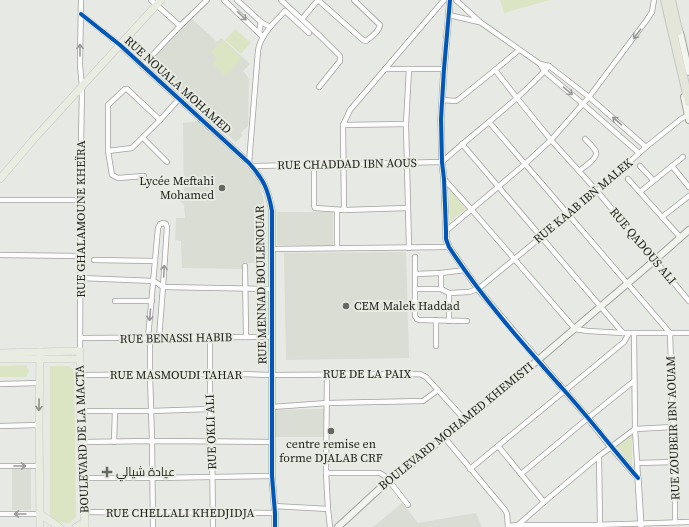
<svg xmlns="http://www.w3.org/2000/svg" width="689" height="527" viewBox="0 0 689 527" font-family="'Source Serif 4',Cairo,serif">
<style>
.built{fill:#daddd3}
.green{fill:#dbe5c3}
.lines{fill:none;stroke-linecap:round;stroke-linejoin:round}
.minor-casing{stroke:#a1a29f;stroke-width:6}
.tertiary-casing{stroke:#a1a29f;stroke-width:7}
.secondary-casing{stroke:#a1a29f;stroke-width:8}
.primary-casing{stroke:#c6c7c4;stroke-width:8}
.trunk-casing{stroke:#c6c7c4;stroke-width:10}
.minor{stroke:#fbfcfb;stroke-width:4.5}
.tertiary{stroke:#fbfcfb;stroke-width:5.5}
.secondary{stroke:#f2f4ee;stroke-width:6}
.primary{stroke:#e9ece1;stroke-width:7}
.trunk{stroke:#e3e6d8;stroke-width:8}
.cycleway-casing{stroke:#e8ebe2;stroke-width:6}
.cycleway{stroke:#0057b8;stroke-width:4}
.oneway{stroke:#999a98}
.oneway2{stroke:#8f918a}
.poi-dot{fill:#666864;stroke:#e8ebe2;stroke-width:1.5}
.labels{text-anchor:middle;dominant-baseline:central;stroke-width:4;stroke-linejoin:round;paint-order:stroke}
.street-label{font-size:12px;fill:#21221f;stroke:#e8ebe2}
.poi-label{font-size:12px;fill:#21221f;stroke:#e8ebe2;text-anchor:start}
</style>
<rect width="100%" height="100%" fill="#e7e9e4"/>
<g class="built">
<polygon points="190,17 217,42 221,38 250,64 243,71 249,79 248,126 241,133 243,135 236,142 148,63"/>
<polygon points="199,121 258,178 266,211 266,263 242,263 242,269 182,268 181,241 175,240 176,218 185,218 184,204 180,202 184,198 183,123"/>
<polygon points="277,212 333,212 333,246 277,245"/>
<polygon points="406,252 409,358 286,360 284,253"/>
<polygon points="324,409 324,437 274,437 274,410"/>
<rect x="12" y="468" width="19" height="42"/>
<polygon points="402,503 418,523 476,513 482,527 373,527"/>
</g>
<g class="green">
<polygon points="500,0 550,0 504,13"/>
<polygon points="235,29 251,43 241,54 225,40"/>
<polygon points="222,40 242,58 226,76 213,64 217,58 211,52"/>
<polygon points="449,189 466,209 450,221"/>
<polygon points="26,365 29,371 26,377 0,377 0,366"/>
<polygon points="50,366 68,366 74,370 76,516 70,523 57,522 50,516"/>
<polygon points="632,435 632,465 616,446"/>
</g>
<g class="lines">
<g class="minor-casing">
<g id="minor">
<polyline points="151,0 180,26"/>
<polyline points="224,0 263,37"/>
<polyline points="237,0 261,22 270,27"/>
<polyline points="281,0 321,37 340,56 340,61 319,87"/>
<path d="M318,0l45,40 3,1c5,-4 13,-9 14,-16l-26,-25"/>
<polyline points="456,0 480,22 540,64 544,71 583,104 639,153"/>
<polyline points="81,14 120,45"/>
<polyline points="449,15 479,22"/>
<polyline points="302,19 318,0"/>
<polyline points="259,33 261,22"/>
<polyline points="540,64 549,66 589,97 646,147"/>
<polyline points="142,66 180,26 207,0"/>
<polyline points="385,69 444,69"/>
<polyline points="409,69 406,124 409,248"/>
<polyline points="495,70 517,98 551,140 597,191 689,301"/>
<polyline points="442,100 456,101 459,99 495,70 519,50"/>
<polyline points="489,122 670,333 673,427 675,462 675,522"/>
<polyline points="343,125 406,124"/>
<polyline points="143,138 167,162"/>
<polyline points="462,144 623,333"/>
<polyline points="108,151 132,148 160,120 179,99"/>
<path d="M249,163l9,-112c2,-16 17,-29 27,-40l24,22"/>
<polyline points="314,165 314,206 315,208 344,210 408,208"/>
<path d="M252,166l190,-4c35,-32 75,-60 107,-96"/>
<polyline points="640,166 653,180"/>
<polyline points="672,166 689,187"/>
<path d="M579,171c5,-4 19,-13 17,-19 -2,-5 -8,-10 -11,-13"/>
<polyline points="144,176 118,178 112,175 108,151 108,105 125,89 127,89 160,120"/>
<polyline points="444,179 471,209 575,329 588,331 623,333 689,333"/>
<polyline points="628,179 680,237"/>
<polyline points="640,192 683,157"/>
<polyline points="0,200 81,200"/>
<polyline points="337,210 337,248"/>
<polyline points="344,210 343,125 350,110 444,0"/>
<polyline points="662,217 689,196"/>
<polyline points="446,231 525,164 551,140 589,97 646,21 652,12 654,0"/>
<polyline points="272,249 449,247"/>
<polyline points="0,255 81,256"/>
<polyline points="415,257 415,316 417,319 419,320 467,321"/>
<polyline points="94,260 155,261"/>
<polyline points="245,266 246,337"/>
<polyline points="441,273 441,289"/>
<polyline points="415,274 441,273 465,270"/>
<polyline points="81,278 154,281 163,287 272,289"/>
<polyline points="415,289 441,289 449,293"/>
<polyline points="115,301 152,301"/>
<polyline points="449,321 449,293 469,292 478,289 597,191 646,147 681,119 688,115"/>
<polyline points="634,333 635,429 638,478"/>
<polyline points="210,337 210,409 212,441 213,527"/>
<polyline points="80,338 272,337"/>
<polyline points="148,338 158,228 160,224 164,223 166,224 167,227 163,287 159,338"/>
<polyline points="150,338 150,375 152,441 153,527"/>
<polyline points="436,346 436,320"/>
<polyline points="80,351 81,145 82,87 80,65 81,0"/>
<polyline points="327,374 326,473 328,509 330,527"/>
<polyline points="80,375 241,374 272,375 420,374 426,377 465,420"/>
<polyline points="0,384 40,383"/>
<polyline points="272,407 327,403 423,401 438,390"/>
<polyline points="80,411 151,411 210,409"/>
<polyline points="0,426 39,425"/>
<polyline points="444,437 505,510 507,514 508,527"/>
<polyline points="82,442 152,441 272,442"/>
<polyline points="114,442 115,411"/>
<polyline points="498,446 544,502"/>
<polyline points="599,456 600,525"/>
<polyline points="637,463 675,462"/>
<polyline points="0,466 39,466"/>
<polyline points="470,469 624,342 629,333"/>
<polyline points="326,473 380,473 386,477 408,505"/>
<polyline points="521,474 588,418 634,381"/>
<polyline points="83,478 152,478 272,476"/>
<polyline points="274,506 328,509"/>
<path d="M85,512c63,1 126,0 190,1"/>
<polyline points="0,514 40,514"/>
<polyline points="518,525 544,502 599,456 635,429 673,427"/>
<polyline points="508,526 518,525 594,525 689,522"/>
</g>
</g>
<g class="tertiary-casing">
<g id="tertiary">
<polyline points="450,0 444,69 441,119 442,162 444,179 446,231 446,239 449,247 478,289 538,360 588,418 611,447 638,478 641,527"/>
<path d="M120,45l129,118c15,17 19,26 23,48v265l3,37v14"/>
</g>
</g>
<g class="secondary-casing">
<g id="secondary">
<polyline points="678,27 681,36 689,72"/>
<polyline points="684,97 689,120"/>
<polyline points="338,527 389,480 413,463 538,360 655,260 689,230"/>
</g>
</g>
<g class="primary-casing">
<g id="primary">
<polyline points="0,179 33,140 161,0"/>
<polyline points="0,353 80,351 80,411 85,527"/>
<polyline points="0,359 79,359"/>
<polyline points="40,514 59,527"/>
<polyline points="40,527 39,425 40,352"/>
<polyline points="76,527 85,522"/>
</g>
</g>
<g class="trunk-casing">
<g id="trunk">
<polyline points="665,0 689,102"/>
<polyline points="671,0 678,31"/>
</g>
</g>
<use href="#minor" class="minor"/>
<use href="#tertiary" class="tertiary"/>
<use href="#secondary" class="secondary"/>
<use href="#primary" class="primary"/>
<use href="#trunk" class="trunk"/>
<g class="cycleway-casing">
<g id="cycleway">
<path d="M450,0l-6,69 -3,50 1,43 2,17 2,52v8l3,8c33,51 74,97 114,142 26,29 50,60 75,89"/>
<path d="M81,14l39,31 129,118c15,17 19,26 23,48v265l3,37v14"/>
</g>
</g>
<use href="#cycleway" class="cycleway"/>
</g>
<defs><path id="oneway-shaft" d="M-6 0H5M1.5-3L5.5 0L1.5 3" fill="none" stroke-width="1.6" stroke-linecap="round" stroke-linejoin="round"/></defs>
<g class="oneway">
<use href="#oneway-shaft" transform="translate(242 16) rotate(44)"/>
<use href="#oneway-shaft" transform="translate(637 34) rotate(127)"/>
<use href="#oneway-shaft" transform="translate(80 50) rotate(-90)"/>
<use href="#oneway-shaft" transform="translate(568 91) rotate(40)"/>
<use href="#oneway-shaft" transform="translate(617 121) rotate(-139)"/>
<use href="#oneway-shaft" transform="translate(164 271) rotate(-87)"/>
<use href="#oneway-shaft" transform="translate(150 315) rotate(95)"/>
<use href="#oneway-shaft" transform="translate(20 466)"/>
<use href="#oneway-shaft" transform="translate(20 514) rotate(-180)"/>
</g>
<use class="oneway2" href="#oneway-shaft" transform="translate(39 405) rotate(91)"/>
<g class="poi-dot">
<circle cx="222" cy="188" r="4"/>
<circle cx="346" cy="306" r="4"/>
<circle cx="331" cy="431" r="4"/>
<path d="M105 466h4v4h4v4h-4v4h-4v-4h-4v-4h4z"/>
</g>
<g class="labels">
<g class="street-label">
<text transform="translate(178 85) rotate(42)">RUE NOUALA MOHAMED</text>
<text transform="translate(347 164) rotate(-1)">RUE CHADDAD IBN AOUS</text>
<text transform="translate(583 201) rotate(-40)">RUE KAAB IBN MALEK</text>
<text transform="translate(81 219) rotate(-90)">RUE GHALAMOUNE KHEÏRA</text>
<text transform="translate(643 246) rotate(50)">RUE QADOUS ALI</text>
<text transform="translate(261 285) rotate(-91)">RUE MENNAD BOULENOUAR</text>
<text transform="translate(176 338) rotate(-1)">RUE BENASSI HABIB</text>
<text x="367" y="374">RUE DE LA PAIX</text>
<text x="176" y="375">RUE MASMOUDI TAHAR</text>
<text transform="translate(456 426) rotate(-39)">BOULEVARD MOHAMED KHEMISTI</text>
<text transform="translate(673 428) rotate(-92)">RUE ZOUBEIR IBN AOUAM</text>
<text transform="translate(211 432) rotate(-92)">RUE OKLI ALI</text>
<text transform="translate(82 439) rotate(-92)">BOULEVARD DE LA MACTA</text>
<text x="180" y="513">RUE CHELLALI KHEDJIDJA</text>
</g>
<g class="poi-label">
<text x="214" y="181" text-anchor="end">Lycée Meftahi<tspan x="214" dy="14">Mohamed</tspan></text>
<text x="354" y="306">CEM Malek Haddad</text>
<text x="331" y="444" text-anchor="middle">centre remise en<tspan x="331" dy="14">forme DJALAB CRF</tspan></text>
<text x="116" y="472">عيادة شيالي</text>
</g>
</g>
</svg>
